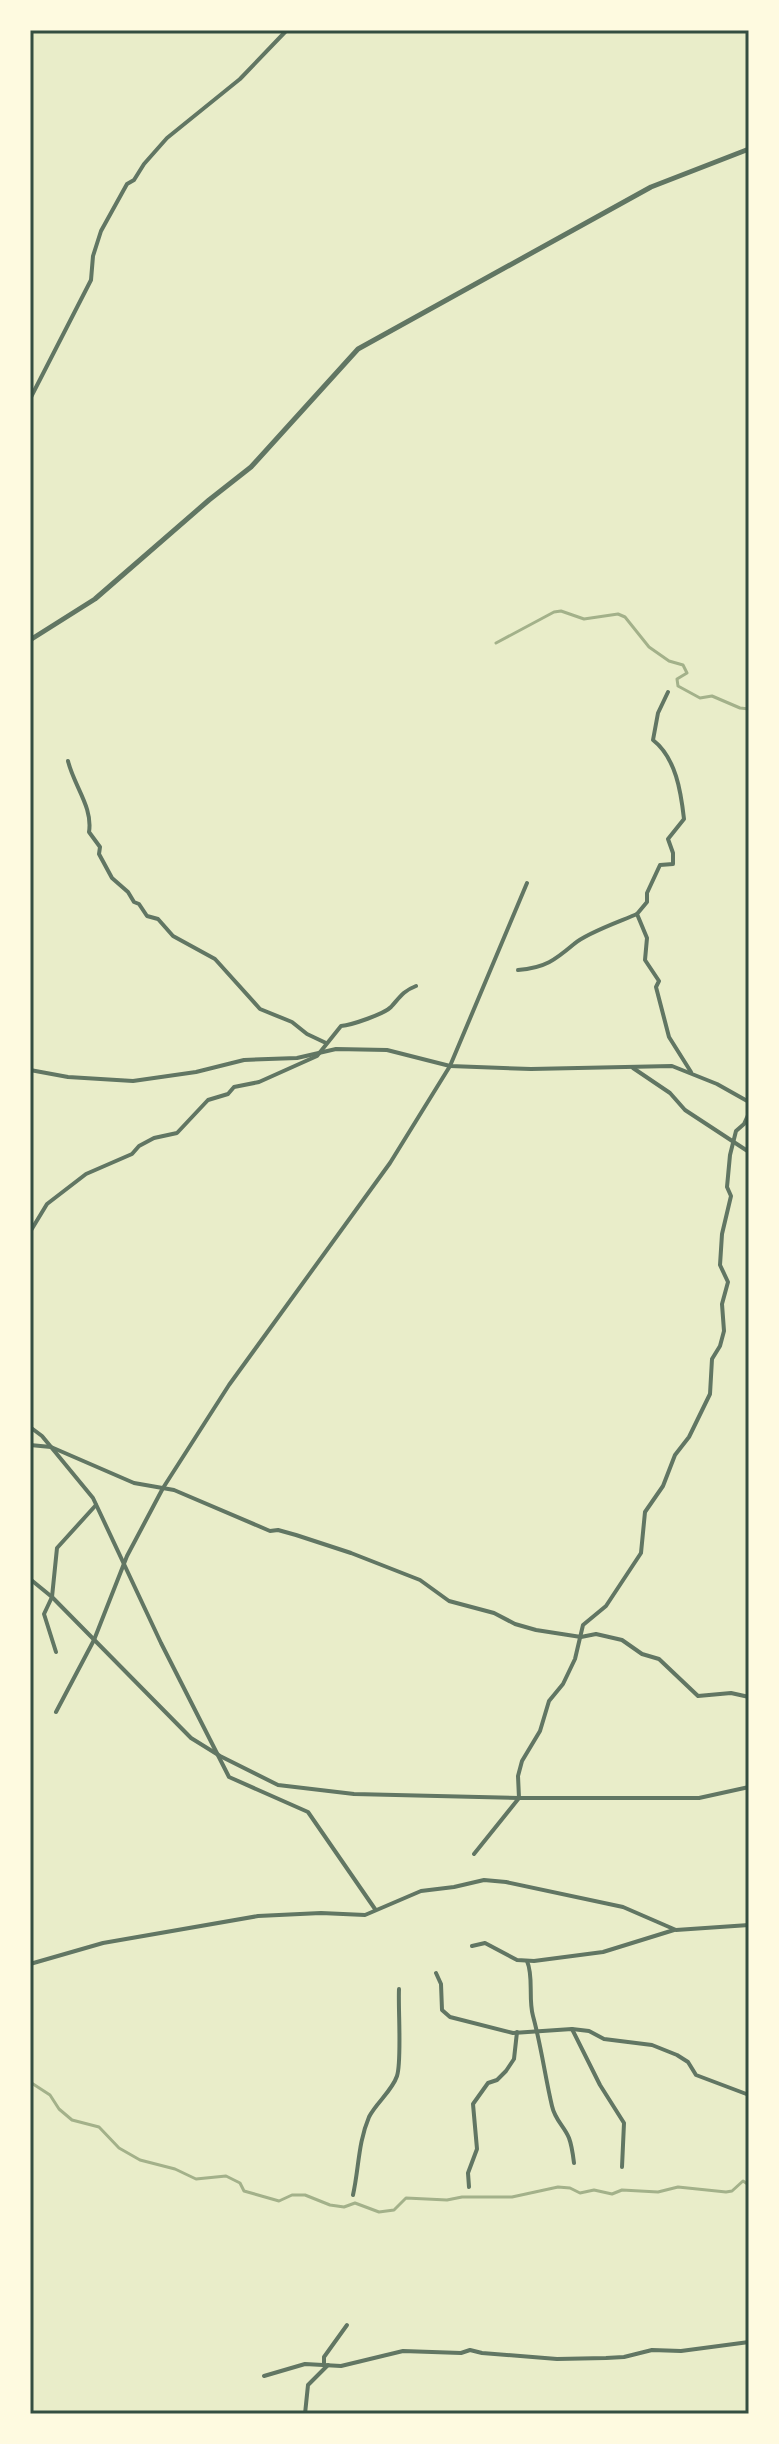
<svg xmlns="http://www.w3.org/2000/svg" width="779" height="2444" viewBox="0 0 779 2444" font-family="Manrope,sans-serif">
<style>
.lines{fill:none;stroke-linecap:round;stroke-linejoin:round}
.stream{stroke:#a3b18a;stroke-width:3}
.minor{stroke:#617663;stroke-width:4}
.tertiary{stroke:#617663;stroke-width:5}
.neatline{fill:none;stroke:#344e41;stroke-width:3}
</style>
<rect width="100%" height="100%" fill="#e9edc9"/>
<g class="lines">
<g class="stream">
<polyline points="496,643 554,612 561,611 584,619 618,614 625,617 649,647 669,661 683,665 687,673 677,679 678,686 700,698 712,696 740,708 749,709"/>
<polyline points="30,2082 50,2095 59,2109 72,2120 99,2127 119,2148 140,2160 175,2169 196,2179 226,2176 240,2183 244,2191 279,2201 292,2195 305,2195 330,2205 344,2207 355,2203 379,2212 394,2210 406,2198 447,2200 462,2197 512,2197 558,2187 570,2188 580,2193 594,2190 612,2194 622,2190 658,2192 678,2187 726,2192 732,2191 743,2181 749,2185"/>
</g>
<g class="minor">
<polyline points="30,399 91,280 93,256 101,231 127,184 134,180 144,164 167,138 240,79 287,30"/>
<path d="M668,692l-10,21 -5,27c23,18 28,52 31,79l-16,20 5,14v11l-13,1 -13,28v9l-10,12 10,24 -2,22 14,21 -3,6 13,50 22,35"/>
<path d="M68,761c6,25 25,46 21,71l11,15 -1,7 13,24 16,14 6,10 5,2 8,12 11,3 15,17 42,23 45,50 32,13 15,12 19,9"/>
<path d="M518,970c27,-2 37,-10 56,-26 12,-11 47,-23 63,-30"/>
<polyline points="633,1068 670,1093 685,1110 749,1152"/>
<polyline points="30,1070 68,1077 133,1081 196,1072 244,1060 297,1058 336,1049 387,1050 450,1066 531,1069 672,1066 717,1084 749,1102"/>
<path d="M30,1232l17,-28 39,-30 46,-20 7,-8 15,-8 23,-5 31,-33 20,-6 6,-7 25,-5 58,-26 24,-30c11,-1 43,-12 50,-19 9,-10 12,-16 25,-21"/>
<polyline points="30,1427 42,1436 93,1498 161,1643 229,1777 308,1812 375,1909"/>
<polyline points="30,1445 51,1447 134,1483 174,1490 270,1531 278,1530 296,1535 351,1553 420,1580 449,1601 494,1613 515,1624 536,1630 581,1637 596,1634 622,1640 642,1654 659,1659 698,1696 731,1693 749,1697"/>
<polyline points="30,1579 52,1597 191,1738 220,1756 278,1785 354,1794 519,1798 699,1798 749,1787"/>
<polyline points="56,1652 44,1614 52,1597 57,1548 96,1505"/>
<polyline points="56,1712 94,1640 127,1556 163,1488 229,1385 390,1163 450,1066 527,883"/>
<polyline points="474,1854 519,1798 518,1776 522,1761 540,1731 549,1701 563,1684 575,1659 583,1625 606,1606 641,1553 645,1512 663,1486 675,1455 689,1437 710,1394 712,1359 720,1346 724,1331 722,1304 728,1282 720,1265 722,1234 731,1196 727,1187 730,1155 736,1131 744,1124 749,1113"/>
<polyline points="472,1946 485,1943 517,1960 534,1961 603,1952 674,1930"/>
<path d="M527,1961c7,16 1,37 6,55 8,29 12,60 19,90 3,14 12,20 17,32 3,8 4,17 5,25"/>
<polyline points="30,1964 103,1943 258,1916 321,1913 365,1915 421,1891 454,1887 484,1880 506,1882 623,1907 676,1930 749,1925"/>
<polyline points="436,1973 441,1984 442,2010 450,2017 513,2033 572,2029 589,2031 604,2039 652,2045 677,2055 688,2062 696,2075 749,2095"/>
<polyline points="572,2029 600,2085 624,2123 622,2167"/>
<polyline points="469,2187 468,2173 477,2149 473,2104 488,2083 497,2080 506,2071 514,2059 517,2032"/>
<path d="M353,2195c6,-27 5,-52 16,-78 7,-14 23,-26 28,-41 5,-15 1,-68 2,-87"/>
<polyline points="324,2363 324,2357 347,2325"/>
<polyline points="264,2376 305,2364 341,2366 403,2351 461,2353 470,2350 482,2353 557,2359 606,2358 624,2357 652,2350 681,2351 749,2342"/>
<polyline points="305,2414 308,2385 328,2365"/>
</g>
<polyline class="tertiary" points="30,640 95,599 209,500 251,467 358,349 651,187 749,149"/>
</g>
<rect width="779" height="2444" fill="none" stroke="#fefae0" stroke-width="64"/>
<rect x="32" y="32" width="715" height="2380" class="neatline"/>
</svg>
